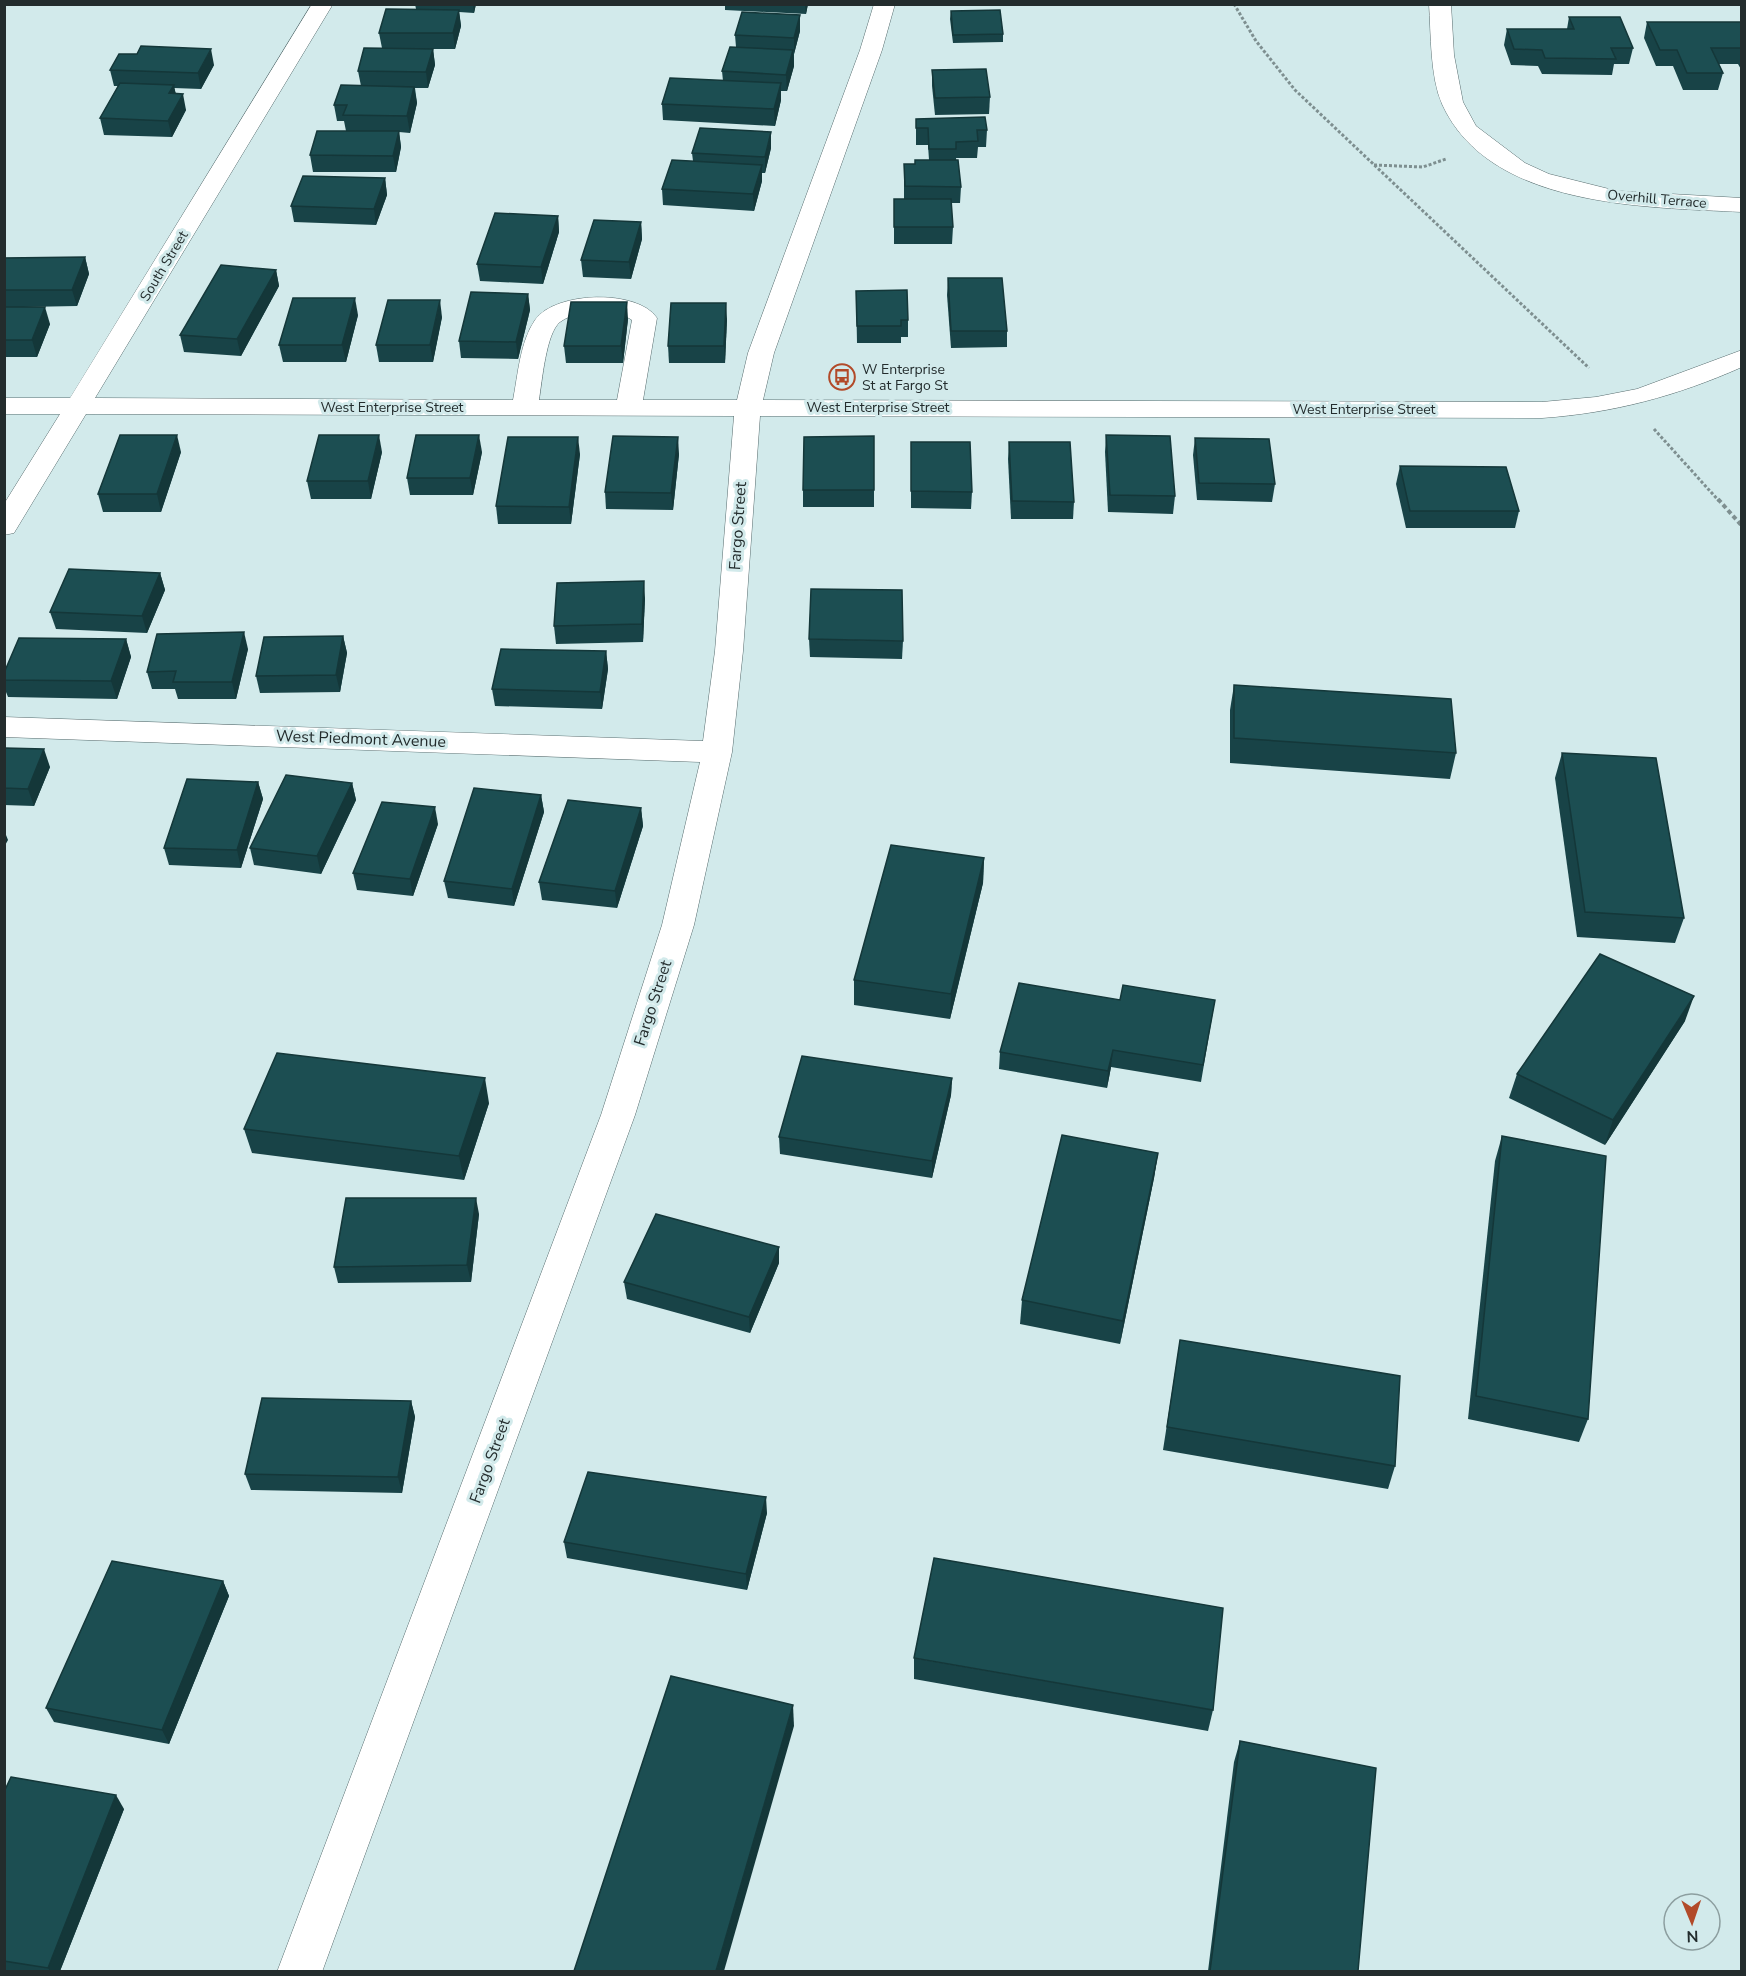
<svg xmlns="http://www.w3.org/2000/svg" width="1746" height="1976" viewBox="0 0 1746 1976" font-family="'Nunito Sans',sans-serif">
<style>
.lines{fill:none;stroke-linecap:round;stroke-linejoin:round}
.minor-casing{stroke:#576c6e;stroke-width:1}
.path-far1{stroke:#7e8f90;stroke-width:3;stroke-dasharray:3 2;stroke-linecap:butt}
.path{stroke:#7e8f90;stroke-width:4;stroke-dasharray:4.5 3;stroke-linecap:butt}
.minor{fill:#fff;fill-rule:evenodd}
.wall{fill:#184347}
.shaded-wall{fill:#143739}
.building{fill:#1c4e52;stroke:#143739;stroke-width:1.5}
.labels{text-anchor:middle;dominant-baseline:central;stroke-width:6;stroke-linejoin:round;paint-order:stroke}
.far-street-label{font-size:14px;fill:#232c2d;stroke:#d2eaeb}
.far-poi-label{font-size:14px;fill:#232c2d;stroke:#d2eaeb;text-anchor:start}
.street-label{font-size:16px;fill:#232c2d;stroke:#d2eaeb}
</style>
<rect width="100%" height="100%" fill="#d2eaeb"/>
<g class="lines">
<g class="minor-casing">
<g id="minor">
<path d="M312,4h21l-238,394 418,2c5,-26 7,-58 22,-80 20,-29 103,-31 122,-2l-14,82h94l11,-47 112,-303 14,-46h21l-13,46 -108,303 -11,47 779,2 54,-5 41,-8 105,-39v17c-65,29 -129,46 -200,51l-782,-2 -17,235 -11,101 -38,173 -59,190 -313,857h-45l324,-857 61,-190 38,-163 -696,-25v-20l699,24 12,-90 19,-235 -648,-2 -72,119 -10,2v-31l56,-90h-56v-16h66zM602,313l20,1 10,6 -15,80h-78c3,-18 7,-67 21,-78 12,-9 28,-9 42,-9z"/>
<path d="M1429,4h22l3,51 9,47 13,24 49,37 24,11 68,17 125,7v14c-97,-5 -253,-4 -300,-108 -12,-27 -11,-70 -13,-100z"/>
</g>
</g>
<g class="path-far1">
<polyline points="1234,4 1256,41 1295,90 1589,368"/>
<polyline points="1374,165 1423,167 1446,159"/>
<polyline points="1654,429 1719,501"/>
</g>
<polyline class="path" points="1718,499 1742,526"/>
<use href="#minor" class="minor"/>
</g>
<g class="wall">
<polygon points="415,4 476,4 474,13 459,12 461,26 455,49 433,49 435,65 428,88 415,88 417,103 410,133 399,132 401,147 396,172 313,172 310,155 346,131 344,121 337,121 334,105 361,86 358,71 382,48 379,33 416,9"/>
<polygon points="725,4 808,4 806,14 725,10"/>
<polygon points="951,11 1003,34 1003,42 953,43 950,19"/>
<polygon points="800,15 800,31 794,54 794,66 787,91 781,91 781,100 775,126 663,120 662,104 723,81 722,71 736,47 735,35"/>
<polygon points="1569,17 1633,48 1629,64 1614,64 1612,75 1542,74 1538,66 1511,65 1504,45 1507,29 1567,29"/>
<polygon points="1647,22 1742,22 1742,71 1738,64 1719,64 1723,73 1718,90 1683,90 1673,66 1656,66 1644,38"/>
<polygon points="214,65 201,89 174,88 176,94 186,110 172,137 104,135 100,118 118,86 114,86 110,70"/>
<polygon points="932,70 990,97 989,114 935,115 932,86"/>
<polygon points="916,119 987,130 986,147 978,147 977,158 956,158 961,187 960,203 951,203 953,227 952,244 894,244 894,199 904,199 904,164 915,164 929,160 928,145 916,145"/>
<polygon points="771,148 765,173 762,173 762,181 754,211 663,205 662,189 693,161 692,153"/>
<polygon points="385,178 387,195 376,225 294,222 291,206"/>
<polygon points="558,216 559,232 543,284 480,281 477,264"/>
<polygon points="641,222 642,239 631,279 583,277 581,260"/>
<polygon points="85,257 89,274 77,306 24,307 50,324 37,357 4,357 4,258"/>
<polygon points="276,270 279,286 241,356 184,352 180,335"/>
<polygon points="948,278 1007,331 1007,347 951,348 947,295"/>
<polygon points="856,291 908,320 908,337 901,337 901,343 857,343"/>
<polygon points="528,294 530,310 518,359 461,358 459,341"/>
<polygon points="358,315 346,362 283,362 279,345"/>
<polygon points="442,317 433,362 379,362 376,345"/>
<polygon points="628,319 623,363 566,363 564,346"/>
<polygon points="727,319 725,363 669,363 668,346"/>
<polygon points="1106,435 1175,496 1173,514 1108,512 1105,452"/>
<polygon points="874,436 874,507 803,507 803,490"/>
<polygon points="1195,438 1275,484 1272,502 1197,500 1193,455"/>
<polygon points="911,442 972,492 971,509 911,508"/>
<polygon points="1009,442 1074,502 1073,519 1011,519 1008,459"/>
<polygon points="181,452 161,512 103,512 98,494"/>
<polygon points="382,452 371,499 311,499 307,481"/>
<polygon points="482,452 473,495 410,495 407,478"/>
<polygon points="580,454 571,524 498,524 496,506"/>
<polygon points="679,454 673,510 606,509 605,492"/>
<polygon points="1400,466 1519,511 1515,528 1406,528 1396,484"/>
<polygon points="160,573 165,590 147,633 56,629 50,612"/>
<polygon points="645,598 643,642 556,644 554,626"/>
<polygon points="343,636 347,653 340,692 260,693 256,676"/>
<polygon points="126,639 131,657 117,699 8,697 4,687 4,673"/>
<polygon points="809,639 903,641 902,659 810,657"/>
<polygon points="248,649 236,699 178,699 175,689 152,689 147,672"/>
<polygon points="606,651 608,669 602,709 495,706 492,689"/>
<polygon points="1234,685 1456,753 1450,779 1230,763 1230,710"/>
<polygon points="4,748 50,767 34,806 4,805"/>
<polygon points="1562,753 1684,918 1675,943 1577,937 1555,778"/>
<polygon points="258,782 263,799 241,868 169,865 164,848"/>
<polygon points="352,783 356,800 321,874 254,865 250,848"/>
<polygon points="541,795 544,812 514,906 448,898 444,881"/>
<polygon points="641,808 643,826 617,908 542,900 539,882"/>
<polygon points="438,824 413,896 357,890 353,873"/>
<polygon points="984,858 983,883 950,1019 854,1005 854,980"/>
<polygon points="1120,1000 1215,1000 1201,1082 1111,1067 1107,1088 999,1069 1000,1052"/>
<polygon points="1685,1021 1605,1145 1509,1098 1517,1074"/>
<polygon points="952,1078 951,1095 932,1178 780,1154 779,1137"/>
<polygon points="489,1103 464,1180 252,1153 244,1129"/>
<polygon points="1502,1136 1588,1419 1579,1442 1468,1419 1495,1161"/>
<polygon points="1158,1153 1154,1178 1120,1344 1020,1324 1022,1300"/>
<polygon points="479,1214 471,1282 338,1283 334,1267"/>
<polygon points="779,1263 750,1333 627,1299 624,1282"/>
<polygon points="1180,1340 1395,1466 1388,1489 1163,1450"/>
<polygon points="411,1401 415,1417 402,1493 251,1490 245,1474"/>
<polygon points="767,1513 747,1590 567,1558 564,1542"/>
<polygon points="223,1581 229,1596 169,1744 54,1722 46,1708"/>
<polygon points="914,1658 1213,1710 1208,1731 914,1679"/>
<polygon points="1240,1741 1358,1971 1208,1971 1234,1762"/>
<polygon points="4,1792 124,1809 60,1971 4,1971"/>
</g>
<g class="shaded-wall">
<polygon points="473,4 476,4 474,13"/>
<polygon points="805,4 808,4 806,14"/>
<polygon points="459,10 461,26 455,49 453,33"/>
<polygon points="800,15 800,31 794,54 794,38"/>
<polygon points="211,49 214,65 201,89 198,73"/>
<polygon points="433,49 435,65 428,88 426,72"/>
<polygon points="793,50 794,66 787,91 786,75"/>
<polygon points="781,83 781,100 775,126 774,109"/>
<polygon points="174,85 177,101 169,93"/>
<polygon points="414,87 417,103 410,133 407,116"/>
<polygon points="183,94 186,110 172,137 168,121"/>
<polygon points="399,131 401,147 396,172 393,156"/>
<polygon points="771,132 771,148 765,173 765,157"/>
<polygon points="762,165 762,181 754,211 753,194"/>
<polygon points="385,178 387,195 376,225 374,209"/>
<polygon points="558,216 559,232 543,284 541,267"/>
<polygon points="641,222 642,239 631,279 629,262"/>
<polygon points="85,257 89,274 77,306 72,290"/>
<polygon points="276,270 279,286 241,356 237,339"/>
<polygon points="528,294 530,310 518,359 516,342"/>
<polygon points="355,298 358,315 346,362 342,345"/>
<polygon points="440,300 442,317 433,362 430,345"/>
<polygon points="627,302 628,319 623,363 621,346"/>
<polygon points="726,303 727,319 725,363 724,346"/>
<polygon points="45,307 50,324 37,357 32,340"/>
<polygon points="177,435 181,452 161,512 157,494"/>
<polygon points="379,435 382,452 371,499 368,481"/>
<polygon points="479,435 482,452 473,495 470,478"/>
<polygon points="578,437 580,454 571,524 569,507"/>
<polygon points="678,437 679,454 673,510 671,493"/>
<polygon points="160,573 165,590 147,633 142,616"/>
<polygon points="644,581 645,598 643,642 642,624"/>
<polygon points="244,632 248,649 236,699 232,682"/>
<polygon points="343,636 347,653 340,692 336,675"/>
<polygon points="126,639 131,657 117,699 111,681"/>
<polygon points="606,651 608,669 602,709 600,692"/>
<polygon points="44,749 50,767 34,806 28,789"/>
<polygon points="258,782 263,799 241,868 237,850"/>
<polygon points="352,783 356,800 321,874 317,856"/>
<polygon points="541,795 544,812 514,906 512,889"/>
<polygon points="435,807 438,824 413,896 410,879"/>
<polygon points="641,808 643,826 617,908 615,891"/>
<polygon points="4,830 8,840 4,847"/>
<polygon points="984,858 983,883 950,1019 951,994"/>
<polygon points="1694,996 1685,1021 1605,1145 1613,1120"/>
<polygon points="1113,1050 1111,1067 1107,1088 1108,1071"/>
<polygon points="485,1078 489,1103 464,1180 459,1156"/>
<polygon points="952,1078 951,1095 932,1178 932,1161"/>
<polygon points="1158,1153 1154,1178 1120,1344 1123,1321"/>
<polygon points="476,1198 479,1214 471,1282 467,1265"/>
<polygon points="779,1247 779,1263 750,1333 749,1317"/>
<polygon points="411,1401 415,1417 402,1493 398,1477"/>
<polygon points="766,1497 767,1513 747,1590 746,1574"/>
<polygon points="223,1581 229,1596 169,1744 162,1730"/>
<polygon points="793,1705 794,1726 724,1971 716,1971"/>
<polygon points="116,1795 124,1809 60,1971 50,1971 48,1968"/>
</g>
<g class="building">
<polygon points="386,9 459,10 453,33 379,33"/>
<polygon points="1000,10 1003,34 953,35 951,11"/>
<polygon points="742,12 800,15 794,38 735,35"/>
<polygon points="1569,17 1620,17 1633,48 1611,48 1616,59 1545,58 1542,50 1514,49 1507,29 1574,29"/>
<polygon points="1647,22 1742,22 1742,48 1711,48 1723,73 1687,73 1677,50 1660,50"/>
<polygon points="141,46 211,49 198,73 110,70 119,54 137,54"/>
<polygon points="730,47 793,50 786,75 722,71"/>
<polygon points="364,48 433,49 426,72 358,71"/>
<polygon points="986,69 990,97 935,98 932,70"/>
<polygon points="670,78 781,83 774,109 662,104"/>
<polygon points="120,83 174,85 169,93 183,94 168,121 100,118"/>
<polygon points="341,85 414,87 407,116 343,115 347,105 334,105"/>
<polygon points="985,117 987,130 977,130 978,141 956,142 956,149 929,149 928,128 916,128 916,119"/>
<polygon points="700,128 771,132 765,157 692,153"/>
<polygon points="317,131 399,131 393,156 310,155"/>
<polygon points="672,160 762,165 753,194 662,189"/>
<polygon points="915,160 958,160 961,187 905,186 904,164 915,164"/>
<polygon points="303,176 385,178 374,209 291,206"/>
<polygon points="894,199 951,199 953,227 894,227"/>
<polygon points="495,213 558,216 541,267 477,264"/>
<polygon points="594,220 641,222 629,262 581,260"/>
<polygon points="85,257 72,290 4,290 4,258"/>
<polygon points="221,265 276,270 237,339 180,335"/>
<polygon points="948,278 1002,278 1007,331 951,331"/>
<polygon points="907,290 908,320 901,320 901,326 857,326 856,291"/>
<polygon points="471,292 528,294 516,342 459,341"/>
<polygon points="293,298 355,298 342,345 279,345"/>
<polygon points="388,300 440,300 430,345 376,345"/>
<polygon points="571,302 627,302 621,346 564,346"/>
<polygon points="671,303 726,303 724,346 668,346"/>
<polygon points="4,307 45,307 32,340 4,340"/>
<polygon points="120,435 177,435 157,494 98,494"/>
<polygon points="319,435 379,435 368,481 307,481"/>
<polygon points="416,435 479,435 470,478 407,478"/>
<polygon points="1106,435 1170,436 1175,496 1110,495"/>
<polygon points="613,436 678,437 671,493 605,492"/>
<polygon points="874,436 874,490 803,490 804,437"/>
<polygon points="508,437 578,437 569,507 496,506"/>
<polygon points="1195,438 1269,439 1275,484 1199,483"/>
<polygon points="911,442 970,442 972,492 911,491"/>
<polygon points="1009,442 1070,442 1074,502 1012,501"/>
<polygon points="1400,466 1506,467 1519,511 1410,511"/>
<polygon points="69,569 160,573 142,616 50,612"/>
<polygon points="644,581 642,624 554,626 557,583"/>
<polygon points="811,589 902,590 903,641 809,639"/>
<polygon points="244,632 232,682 173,682 176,671 147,672 157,634"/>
<polygon points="343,636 336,675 256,676 264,637"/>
<polygon points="19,638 126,639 111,681 4,680 4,673"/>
<polygon points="501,649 606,651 600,692 492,689"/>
<polygon points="1234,685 1451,699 1456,753 1234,738"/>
<polygon points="4,748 44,749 28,789 4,788"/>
<polygon points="1562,753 1656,758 1684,918 1585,912"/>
<polygon points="286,775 352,783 317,856 250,848"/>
<polygon points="187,779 258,782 237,850 164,848"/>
<polygon points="474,788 541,795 512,889 444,881"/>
<polygon points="568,800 641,808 615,891 539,882"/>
<polygon points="382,802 435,807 410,879 353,873"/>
<polygon points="891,845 984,858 951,994 854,980"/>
<polygon points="1600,954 1694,996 1613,1120 1517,1074"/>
<polygon points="1019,983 1120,1000 1123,985 1215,1000 1203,1065 1113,1050 1108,1071 1000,1052"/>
<polygon points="277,1053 485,1078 459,1156 244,1129"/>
<polygon points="802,1056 952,1078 932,1161 779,1137"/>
<polygon points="1062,1135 1158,1153 1123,1321 1022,1300"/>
<polygon points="1502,1136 1606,1156 1588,1419 1476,1396"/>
<polygon points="346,1198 476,1198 467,1265 334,1267"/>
<polygon points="656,1214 779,1247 749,1317 624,1282"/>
<polygon points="1180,1340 1400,1376 1395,1466 1167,1427"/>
<polygon points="262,1398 411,1401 398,1477 245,1474"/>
<polygon points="588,1472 766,1497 746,1574 564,1542"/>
<polygon points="934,1558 1223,1608 1213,1710 914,1658"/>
<polygon points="112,1561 223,1581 162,1730 46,1708"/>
<polygon points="671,1676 793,1705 716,1971 574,1971"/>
<polygon points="1240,1741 1376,1768 1358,1971 1210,1971"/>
<polygon points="11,1777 116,1795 48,1968 4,1961 4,1792"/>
</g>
<defs>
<g id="bus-ring" transform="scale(1.35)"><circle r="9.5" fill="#d2eaeb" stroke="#b24a29" stroke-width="1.5"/><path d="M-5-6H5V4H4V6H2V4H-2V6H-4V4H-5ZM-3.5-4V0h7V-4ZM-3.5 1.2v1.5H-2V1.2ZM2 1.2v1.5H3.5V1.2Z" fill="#b24a29"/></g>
</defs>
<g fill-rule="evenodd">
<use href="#bus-ring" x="842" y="377"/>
</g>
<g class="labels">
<g class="far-street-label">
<text transform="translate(1657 199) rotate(5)">Overhill Terrace</text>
<text transform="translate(164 266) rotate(-59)">South Street</text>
<text x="392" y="407">West Enterprise Street</text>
<text x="878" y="407">West Enterprise Street</text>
<text x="1364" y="409">West Enterprise Street</text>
</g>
<g class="far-poi-label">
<text x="862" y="369">W Enterprise<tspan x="862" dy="16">St at Fargo St</tspan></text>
</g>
<g class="street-label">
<text transform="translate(738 526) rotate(-86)">Fargo Street</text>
<text transform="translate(361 739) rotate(2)">West Piedmont Avenue</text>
<text transform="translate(653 1003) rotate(-72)">Fargo Street</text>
<text transform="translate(490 1461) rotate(-70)">Fargo Street</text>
</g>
</g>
<rect width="1746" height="1976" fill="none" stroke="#232c2d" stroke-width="12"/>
<g transform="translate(1692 1922) rotate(178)"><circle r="28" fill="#d2eaeb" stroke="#8c9e9f" stroke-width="1.5"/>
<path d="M0-4.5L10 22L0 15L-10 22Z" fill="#b24a29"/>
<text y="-9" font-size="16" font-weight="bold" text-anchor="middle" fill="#232c2d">N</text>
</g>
</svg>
